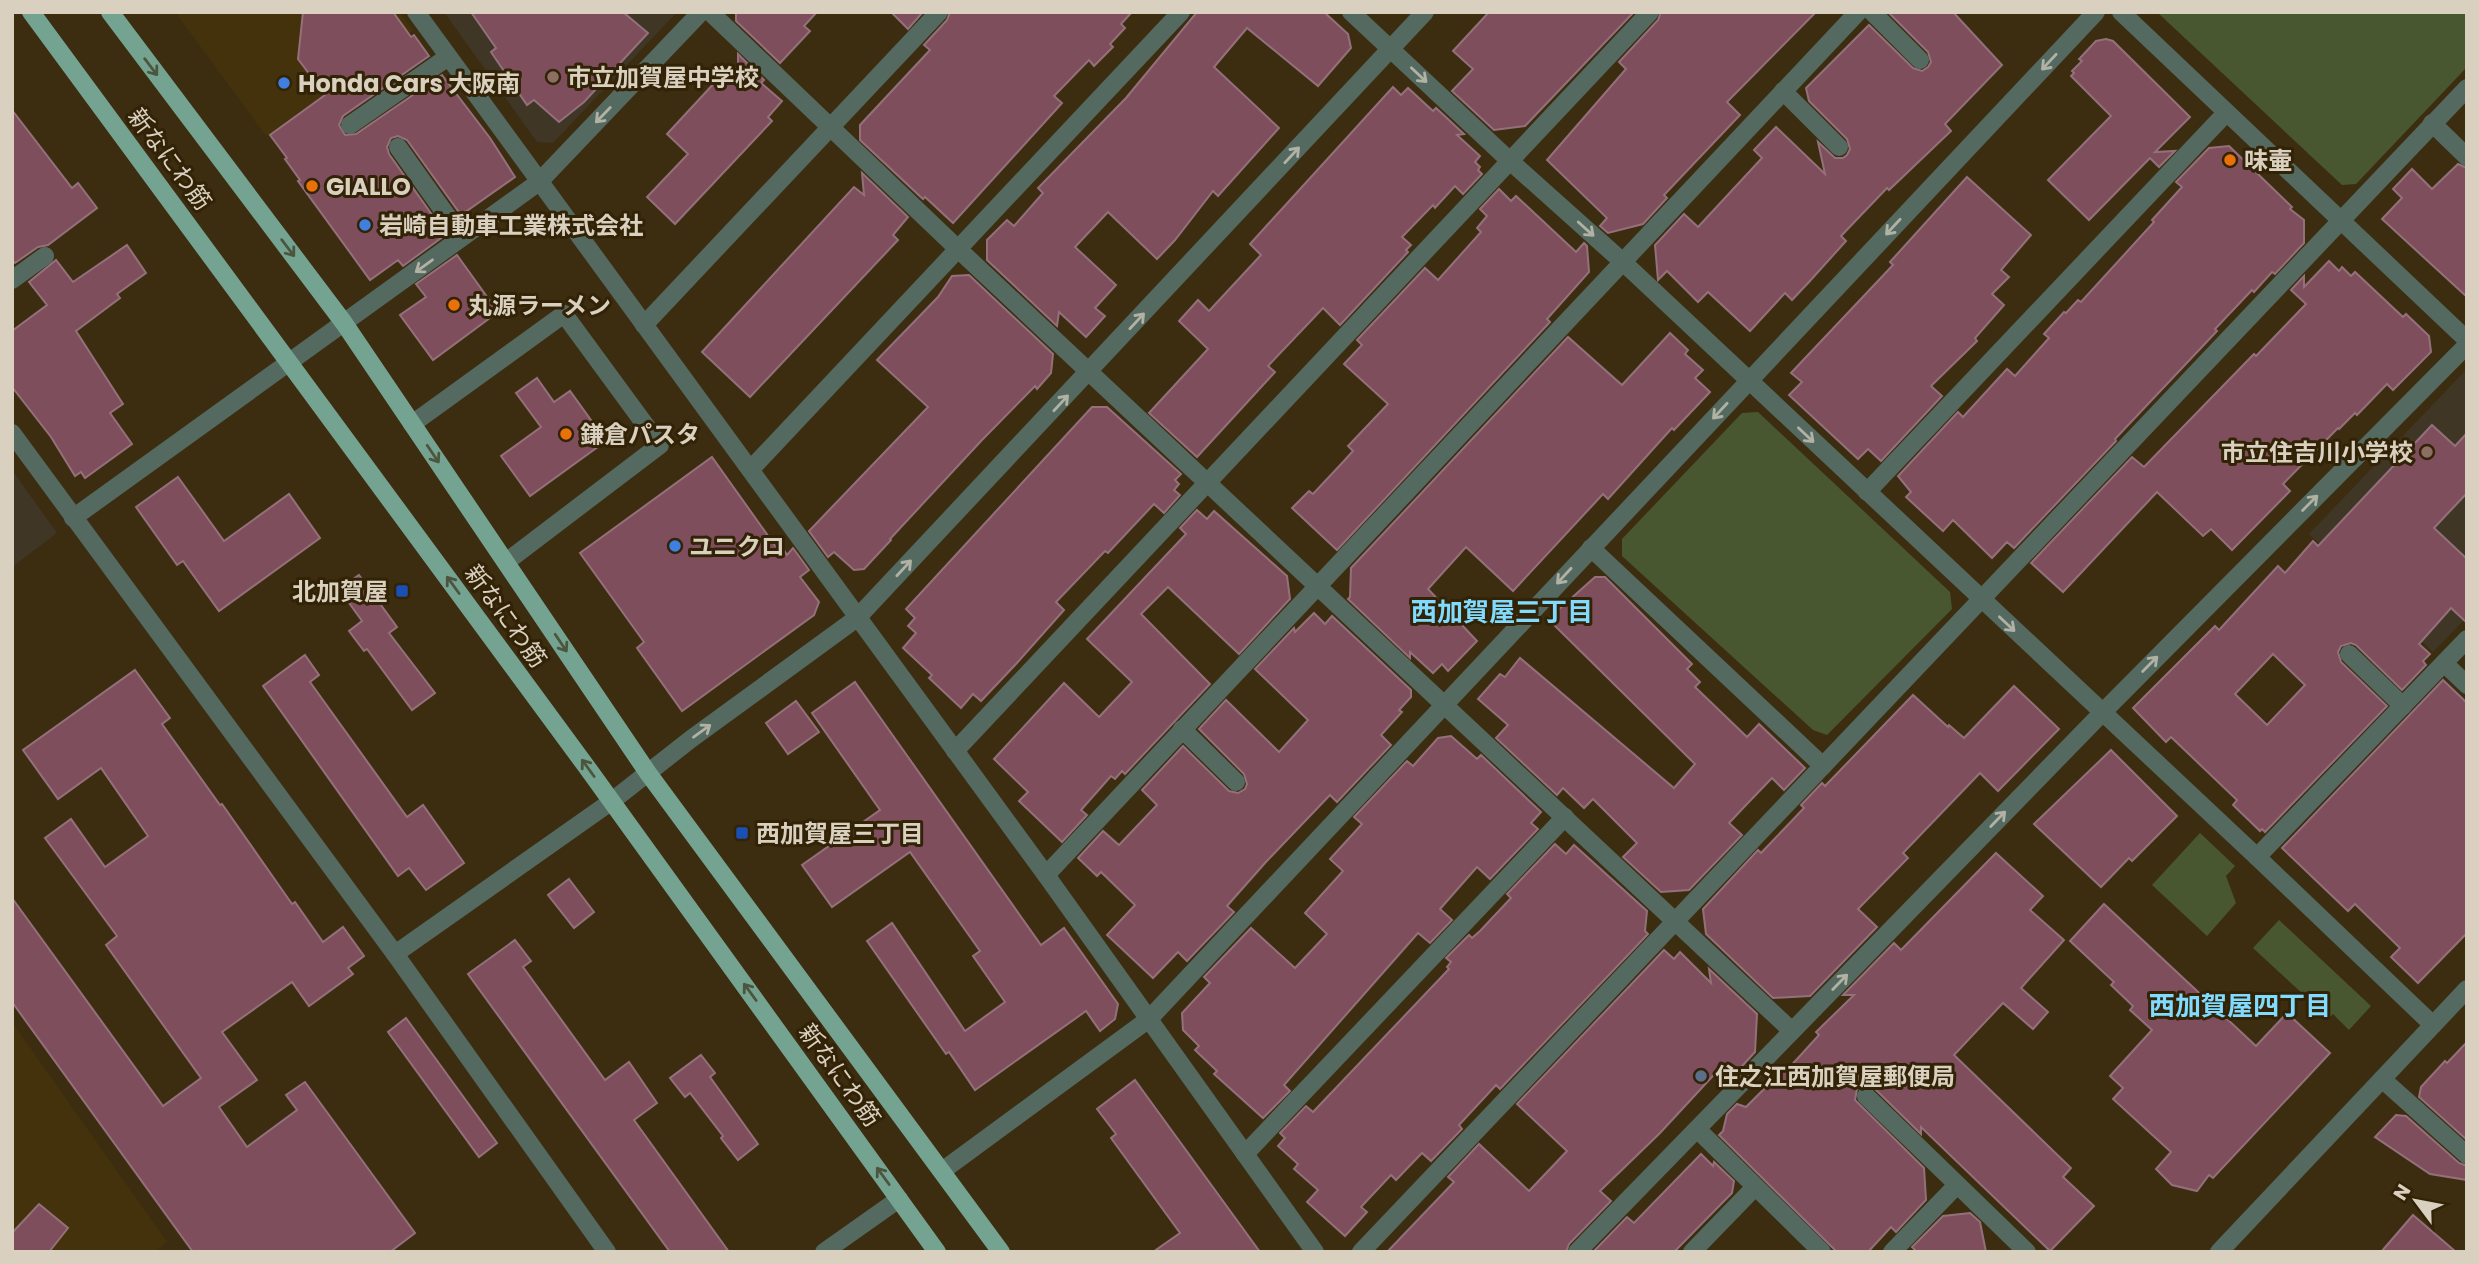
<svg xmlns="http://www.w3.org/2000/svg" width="2479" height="1264" viewBox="0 0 2479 1264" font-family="Poppins,'Noto Sans JP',sans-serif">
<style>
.built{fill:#44320d}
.education{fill:#3f3626}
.green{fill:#495731}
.building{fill:#7e4e5d;stroke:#94707b;stroke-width:2;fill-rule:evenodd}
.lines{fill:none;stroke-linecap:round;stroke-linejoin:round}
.minor{stroke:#546a61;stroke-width:18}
.major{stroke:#74a391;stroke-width:18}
.oneway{stroke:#b1b1a4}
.oneway2{stroke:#4c563e}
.education-dot{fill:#8d6e63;stroke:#322307;stroke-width:2.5}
.shop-dot{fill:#3f7fe0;stroke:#322307;stroke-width:2.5}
.food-dot{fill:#e8710a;stroke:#322307;stroke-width:2.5}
.transit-dot{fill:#1a4fb4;stroke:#322307;stroke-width:2.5}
.service-dot{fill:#5c6f8a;stroke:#322307;stroke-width:2.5}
.labels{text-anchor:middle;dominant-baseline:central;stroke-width:6;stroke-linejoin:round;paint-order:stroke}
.poi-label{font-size:24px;font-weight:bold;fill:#d9d0c0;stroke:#322307;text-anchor:start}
.street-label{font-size:24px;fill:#d9d0c0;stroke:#322307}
.neighbourhood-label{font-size:26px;font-weight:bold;fill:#80dbfe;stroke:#322307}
</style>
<rect width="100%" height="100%" fill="#3c2d11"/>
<g class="built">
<polygon points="175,12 400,12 413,31 266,136"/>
<polygon points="12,1022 167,1242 155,1252 12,1252"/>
</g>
<g class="education">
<polygon points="444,12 677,12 553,143 537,142"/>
<polygon points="2467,369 2467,617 2433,652 2309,534"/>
<polygon points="12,470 57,533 12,567"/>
</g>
<g class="green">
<polygon points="2157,12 2467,12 2467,67 2356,184 2342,185"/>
<polygon points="1758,412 1950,592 1952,609 1827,735 1813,730 1622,556 1622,539 1742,413"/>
<polygon points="2200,833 2235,866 2226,876 2236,903 2207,936 2152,885"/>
<polygon points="2279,920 2371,1006 2349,1030 2333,1014 2329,1018 2253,948"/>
</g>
<g class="building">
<polygon points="303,12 393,12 411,37 414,35 429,56 343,116 339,125 345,135 356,134 442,75 490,138 515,177 461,215 407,140 398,136 391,138 387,147 389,154 442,229 440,230 444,236 403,266 398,260 370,280 298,181 300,180 285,159 287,158 270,135 325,95 298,59"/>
<polygon points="471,12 623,12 648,33 584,102 559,122 534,100 527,105 491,52 496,48"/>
<polygon points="736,12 817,12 804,26 810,31 780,63 736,21"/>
<polygon points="891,12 923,12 908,29"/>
<polygon points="950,12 1132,12 1121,24 1125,28 1110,44 1113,47 1094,66 1089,60 1054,96 1062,103 953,223 925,197 923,199 860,140 860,125 930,50 924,45 947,20"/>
<polygon points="1197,12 1324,12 1348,34 1351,48 1318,86 1247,28 1214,67 1279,128 1218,196 1213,191 1175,240 1157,259 1108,212 1075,247 1116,285 1095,308 1105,316 1086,337 1059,312 1057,326 987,260 987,240 1007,220 1014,226 1043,193 1038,188 1126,98"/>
<polygon points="1489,12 1634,12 1525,126 1494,130 1452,91 1473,69 1453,51"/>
<polygon points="1661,12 1816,12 1727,102 1740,115 1664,195 1667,198 1643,224 1608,233 1600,226 1607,218 1547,160 1626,69 1619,62 1658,20"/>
<polygon points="1888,12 1953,12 2002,65 1945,124 1951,131 1889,190 1887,188 1841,236 1846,241 1809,282 1792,300 1785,293 1750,331 1708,292 1698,302 1667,271 1658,280 1655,245 1684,214 1698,227 1762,158 1754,150 1776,127 1825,174 1818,142 1835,158 1843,158 1847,155 1850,149 1847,139 1809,101 1806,88 1869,25 1913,68 1922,71 1928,67 1931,62 1928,52"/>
<polygon points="2106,39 2113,41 2190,117 2155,152 2175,151 2159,167 2150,158 2089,220 2048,180 2111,116 2071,76 2074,73 2072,71 2082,61 2079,59 2096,41"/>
<polygon points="738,54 764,80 761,83 782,101 768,117 772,121 675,224 647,197 688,154 667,134 731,65 738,71"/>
<polygon points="1393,87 1401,95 1408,88 1433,111 1436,108 1464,134 1457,135 1480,156 1475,162 1480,167 1478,170 1482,174 1463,194 1455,186 1435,208 1433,205 1402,237 1411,245 1406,250 1408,252 1340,325 1323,308 1268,366 1275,372 1197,457 1149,413 1208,349 1179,321 1198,300 1209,311 1261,255 1250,244"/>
<polygon points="12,110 72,188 78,183 97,208 48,245 38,247 15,263 12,259"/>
<polygon points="2229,146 2292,207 2290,209 2304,220 2304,243 2275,274 2272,272 2254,292 2252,290 2215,329 2217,331 2115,439 2116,441 2014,548 2007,542 1992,558 1953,520 1943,531 1906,497 1911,492 1898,476 1958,412 1963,417 2007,369 2015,376 2049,338 2044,334 2064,312 2066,313 2078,300 2081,302 2154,222 2152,220 2182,187 2176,182 2209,148"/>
<polygon points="2458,164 2467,168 2467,297 2382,219 2402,198 2393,189 2412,169 2432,189"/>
<polygon points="862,173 908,217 893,235 898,240 750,397 702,352 854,187 864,195"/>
<polygon points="1967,177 2031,235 2001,270 2009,277 1992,294 2004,305 1975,338 1977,341 1931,386 1942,396 1881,461 1868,449 1858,459 1789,395 1802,382 1791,373 1893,265 1890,262"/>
<polygon points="1499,189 1511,201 1516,196 1576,252 1584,243 1587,246 1589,272 1547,319 1550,322 1337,550 1292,508 1309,491 1313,494 1343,462 1353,451 1348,446 1388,404 1344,364 1362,345 1357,340 1425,268 1438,280 1481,232 1477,228 1487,216 1480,209"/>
<polygon points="127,245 146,273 117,294 120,298 76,331 123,404 110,413 132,444 85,478 81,472 75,476 51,437 12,387 12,331 47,305 29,282 56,260 73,282"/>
<polygon points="457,255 498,312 433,360 400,315 426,297 416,284"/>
<polygon points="2329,261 2339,271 2342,267 2351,276 2355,272 2403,317 2406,314 2429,336 2431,352 2393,390 2387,384 2357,415 2355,413 2339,429 2338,428 2283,484 2290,491 2232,550 2211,529 2203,536 2157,492 2063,592 2031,563 2132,457 2144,467 2254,354 2256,356 2306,304 2291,290 2304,276 2304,287"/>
<polygon points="969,275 1053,354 1051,373 1037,389 1035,386 982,440 890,539 891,540 864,569 854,570 834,552 828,557 809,531 928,407 877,360 938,297 952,276"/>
<polygon points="1670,333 1688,350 1685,354 1703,370 1695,378 1710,392 1674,430 1672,428 1608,499 1603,494 1513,591 1466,547 1428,589 1477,641 1448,671 1442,664 1433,673 1410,652 1410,658 1348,599 1350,597 1351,568 1568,337 1622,385"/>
<polygon points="537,378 554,402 570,391 606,441 530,496 501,456 541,427 516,393"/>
<polygon points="1092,407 1107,407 1181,474 1175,480 1179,484 1174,490 1180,495 1164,513 1154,504 1108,553 1105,551 1056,602 1064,610 1016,664 981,701 973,694 961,708 929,678 932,675 903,648 916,633 908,626 915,618 906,609"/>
<path d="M2432,425l23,21 12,-13v60l-33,35 33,31v64l-16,-15 -32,36 11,10 -7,7 3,4 -24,25 -46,-45 -5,-2 -10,3 -3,6 3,10 46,44 -122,126 -3,-3 -2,2 -27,-26 4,-5 -66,-63 -5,5 -33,-34 82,-82 4,4 59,-64 7,7 28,-32 5,5zM2273,654l32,31 -38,40 -32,-31z"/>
<polygon points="712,457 776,547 780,544 787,555 793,548 809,570 800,577 819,602 814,615 682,711 637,648 644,642 580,553"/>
<polygon points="178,477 224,541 289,494 320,538 219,611 183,561 177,565 136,507"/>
<polygon points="1197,510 1207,519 1214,511 1287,576 1290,599 1239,654 1168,587 1141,614 1210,684 1125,774 1122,771 1115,779 1111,776 1081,810 1087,815 1062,842 1019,801 1028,792 994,759 1064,683 1099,717 1132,682 1087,639 1186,534 1180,528"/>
<polygon points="359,575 397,627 389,633 435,693 412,710 367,649 364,651 349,631 362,621 339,589"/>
<polygon points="1595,577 1605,577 1692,664 1687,669 1700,682 1695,687 1747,737 1759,724 1805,768 1784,790 1772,778 1746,805 1729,823 1742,835 1689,890 1661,892 1623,857 1637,843 1593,799 1584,808 1563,788 1557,795 1496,738 1508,725 1478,699 1500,674 1505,677 1520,658 1674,788 1695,764 1548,619"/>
<polygon points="1314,613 1325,624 1332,616 1411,690 1411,697 1399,710 1402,712 1381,735 1391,745 1337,802 1330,795 1265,863 1227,906 1234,912 1187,961 1178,952 1153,978 1107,935 1135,905 1101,872 1097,876 1078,858 1103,831 1119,845 1157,805 1142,790 1183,746 1229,791 1238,793 1245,789 1247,784 1244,774 1199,729 1226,700 1279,752 1308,720 1255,669 1294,628 1295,632"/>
<polygon points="305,655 319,675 310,682 407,817 423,805 464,863 426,890 409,868 398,876 263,686"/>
<polygon points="135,670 170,718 162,724 220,805 222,804 292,904 295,902 323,942 343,927 364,956 348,968 353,974 309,1006 292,982 222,1032 257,1080 219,1107 247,1147 297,1110 286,1095 305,1082 415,1233 390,1252 193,1252 12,1002 12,898 163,1106 201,1078 106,945 117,936 45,838 71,819 105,867 148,836 101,768 58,799 23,750"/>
<polygon points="2443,680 2467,703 2467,933 2418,983 2391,957 2400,948 2355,904 2348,911 2282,848"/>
<polygon points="855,682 1041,945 1064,928 1118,1004 1115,1019 1100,1031 1086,1011 975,1090 949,1052 946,1054 867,941 892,923 965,1031 1005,1002 973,956 980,951 910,852 832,907 802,865 880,810 812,713"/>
<polygon points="2014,686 2059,729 1998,791 1980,773 1903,853 1908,858 1858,909 1877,927 1810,996 1773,998 1706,934 1703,909 1758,850 1761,853 1804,808 1801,805 1822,783 1825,786 1913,695 1948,727 1949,725 1964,738"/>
<polygon points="796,701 819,732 788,754 766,723"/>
<polygon points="1451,736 1477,759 1481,755 1541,812 1531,823 1538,829 1490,879 1477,867 1440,909 1452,920 1430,943 1418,933 1284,1085 1290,1091 1263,1118 1214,1074 1217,1071 1195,1050 1199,1046 1183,1030 1182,1013 1210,983 1204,977 1251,928 1295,968 1327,934 1305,913 1343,871 1330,859 1362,824 1354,817 1407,761 1413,766 1438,738"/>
<polygon points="2111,750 2177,816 2132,861 2129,858 2101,887 2034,824"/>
<polygon points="1555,844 1566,854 1574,845 1647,911 1645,931 1648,934 1500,1089 1496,1085 1459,1125 1462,1129 1431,1161 1422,1153 1396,1180 1391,1175 1361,1207 1367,1212 1345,1236 1307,1202 1318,1190 1294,1169 1298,1164 1278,1146 1285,1138 1280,1133 1306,1106 1313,1112 1449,969 1447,967 1451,962 1446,958 1469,935 1472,938 1480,931 1511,898 1507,894"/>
<polygon points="1996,853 2043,896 2030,910 2064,940 2021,988 2048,1012 2033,1029 2003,1003 1954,1055 2071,1168 2063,1177 2094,1206 2050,1251 1921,1127 1921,1134 1874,1088 1864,1085 1857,1089 1855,1100 1924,1168 1926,1200 1896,1232 1891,1227 1868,1252 1837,1252 1719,1135 1723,1131 1727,1114 1737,1104 1746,1107 1786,1067 1788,1069 1819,1035 1816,1032 1854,995 1843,995 1894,943 1901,950"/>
<polygon points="569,879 594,912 574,928 548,895"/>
<polygon points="2104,904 2256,1046 2287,1013 2330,1053 2213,1178 2209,1175 2197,1191 2172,1185 2156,1169 2171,1152 2113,1099 2123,1088 2110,1076 2152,1030 2130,1010 2133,1006 2111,985 2114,982 2070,941"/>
<polygon points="515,940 531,961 523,967 605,1080 629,1062 657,1103 634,1120 729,1252 670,1252 468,974"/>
<polygon points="1664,950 1674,959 1680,952 1711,983 1709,969 1757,1014 1755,1052 1733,1076 1722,1066 1660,1133 1600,1191 1611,1201 1569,1244 1566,1252 1387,1252 1454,1182 1448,1177 1479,1144 1529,1191 1567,1151 1517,1104"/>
<polygon points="406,1018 497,1143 479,1157 388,1032"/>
<polygon points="2467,1042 2467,1140 2419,1097 2421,1087 2445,1061 2447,1063"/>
<polygon points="701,1055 715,1073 710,1077 758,1144 738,1160 721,1138 723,1136 690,1093 685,1097 670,1078"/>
<polygon points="1135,1080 1260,1252 1153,1252 1180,1233 1111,1138 1116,1134 1097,1109"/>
<polygon points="2396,1115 2406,1116 2459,1163 2467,1166 2467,1180 2430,1174 2375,1137"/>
<polygon points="1701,1154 1713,1166 1714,1162 1734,1181 1732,1193 1674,1252 1593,1252 1627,1217 1634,1223"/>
<polygon points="39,1204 68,1228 49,1252 12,1252 12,1233"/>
<polygon points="1970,1213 1980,1222 1986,1252 1917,1252 1912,1247 1943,1216"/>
<polygon points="2413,1215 2456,1252 2381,1252"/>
</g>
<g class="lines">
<g class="minor">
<polyline points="416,12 1046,875 1315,1252"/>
<polyline points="710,12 958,249 1792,1031"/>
<polyline points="1351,12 1510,161 1624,263 2257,857 2433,1025"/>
<polyline points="1872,12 1920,60"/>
<polyline points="2121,12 2467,340"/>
<polyline points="1783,91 1839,147"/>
<polyline points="2432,123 2467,157"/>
<polyline points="350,125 448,57"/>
<polyline points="398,147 462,237"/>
<polyline points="12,280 45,256"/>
<polyline points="644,325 939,12"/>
<polyline points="412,424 564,314 660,445 506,562"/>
<polyline points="12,433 395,954 607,1252"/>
<polyline points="751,469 1181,12"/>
<polyline points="1867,492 2226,113"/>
<polyline points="73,518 539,182 701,12"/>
<polyline points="1591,548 1823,766"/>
<polyline points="2349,654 2403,706"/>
<polyline points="2444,663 2467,685"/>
<polyline points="1182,729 1236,782"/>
<polyline points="955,751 1650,12"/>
<polyline points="2257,857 2467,639"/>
<polyline points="1046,875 1858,12"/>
<polyline points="395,954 612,801 691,739 857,618 1425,12"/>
<polyline points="2382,1079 2467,1155"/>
<polyline points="1866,1096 2027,1252"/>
<polyline points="1697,1129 1822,1252"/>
<polyline points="1245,1154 1565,817"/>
<polyline points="942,1171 1149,1019 2096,12"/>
<polyline points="824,1252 899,1199"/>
<polyline points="1361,1252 2467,88"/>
<polyline points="1577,1252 2102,713 2467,345"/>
<polyline points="1692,1252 1755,1187"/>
<polyline points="1892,1252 1957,1185"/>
<polyline points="2219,1252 2467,989"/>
</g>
<g class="major">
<polyline points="31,12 586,766 937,1252"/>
<polyline points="110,12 344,323 648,773 1001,1252"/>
</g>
</g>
<defs><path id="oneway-shaft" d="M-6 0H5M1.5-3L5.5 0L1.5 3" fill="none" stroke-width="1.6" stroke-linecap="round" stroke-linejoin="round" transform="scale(1.75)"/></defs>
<g class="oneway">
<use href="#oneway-shaft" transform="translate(2049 62) rotate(133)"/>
<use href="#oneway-shaft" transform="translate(1419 75) rotate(43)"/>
<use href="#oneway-shaft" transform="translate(603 115) rotate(134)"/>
<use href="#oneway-shaft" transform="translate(1292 155) rotate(-47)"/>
<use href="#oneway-shaft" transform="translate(1893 227) rotate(133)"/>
<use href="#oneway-shaft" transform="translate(1586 229) rotate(42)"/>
<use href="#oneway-shaft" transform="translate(424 266) rotate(144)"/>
<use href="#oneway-shaft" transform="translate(1137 321) rotate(-47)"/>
<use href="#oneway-shaft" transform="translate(1061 403) rotate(-47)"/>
<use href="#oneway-shaft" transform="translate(1720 411) rotate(133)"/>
<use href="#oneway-shaft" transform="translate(1806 435) rotate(43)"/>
<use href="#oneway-shaft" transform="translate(2310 503) rotate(-45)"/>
<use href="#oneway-shaft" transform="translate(904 568) rotate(-47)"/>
<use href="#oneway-shaft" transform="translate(1564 576) rotate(133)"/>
<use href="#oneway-shaft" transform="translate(2007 624) rotate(43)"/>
<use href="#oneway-shaft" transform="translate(2150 664) rotate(-45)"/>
<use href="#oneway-shaft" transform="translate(702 731) rotate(-36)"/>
<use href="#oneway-shaft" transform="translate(1998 819) rotate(-46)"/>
<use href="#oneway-shaft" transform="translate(1840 982) rotate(-46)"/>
</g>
<g class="oneway2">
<use href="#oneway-shaft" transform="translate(151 67) rotate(53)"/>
<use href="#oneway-shaft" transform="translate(288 248) rotate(53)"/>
<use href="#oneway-shaft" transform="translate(433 454) rotate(56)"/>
<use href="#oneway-shaft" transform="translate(453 585) rotate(-126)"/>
<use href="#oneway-shaft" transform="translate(561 643) rotate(56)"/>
<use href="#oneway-shaft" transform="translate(588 768) rotate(-126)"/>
<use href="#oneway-shaft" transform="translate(750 992) rotate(-126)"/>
<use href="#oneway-shaft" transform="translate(883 1176) rotate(-126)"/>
</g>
<g class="education-dot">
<circle cx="553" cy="77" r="7"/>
<circle cx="2427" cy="452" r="7"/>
</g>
<g class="shop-dot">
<circle cx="284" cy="83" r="7"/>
<circle cx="365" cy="225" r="7"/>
<circle cx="675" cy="546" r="7"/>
</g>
<g class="food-dot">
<circle cx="2230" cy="160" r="7"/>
<circle cx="312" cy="186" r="7"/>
<circle cx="454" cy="305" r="7"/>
<circle cx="566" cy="434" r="7"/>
</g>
<g class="transit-dot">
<rect x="395" y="584" width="14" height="14" rx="3.5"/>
<rect x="735" y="826" width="14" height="14" rx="3.5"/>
</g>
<circle class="service-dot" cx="1701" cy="1076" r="7"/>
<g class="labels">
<g class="poi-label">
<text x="567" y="77">市立加賀屋中学校</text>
<text x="298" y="83">Honda Cars 大阪南</text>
<text x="2244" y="160">味壷</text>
<text x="326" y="186">GIALLO</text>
<text x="379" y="225">岩崎自動車工業株式会社</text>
<text x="468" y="305">丸源ラーメン</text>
<text x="580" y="434">鎌倉パスタ</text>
<text x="2413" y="452" text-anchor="end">市立住吉川小学校</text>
<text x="689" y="546">ユニクロ</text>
<text x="388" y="591" text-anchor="end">北加賀屋</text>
<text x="756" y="833">西加賀屋三丁目</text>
<text x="1715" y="1076">住之江西加賀屋郵便局</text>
</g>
<g class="street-label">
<text transform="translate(170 159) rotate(53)">新なにわ筋</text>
<text transform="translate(506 616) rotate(54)">新なにわ筋</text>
<text transform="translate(840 1075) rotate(54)">新なにわ筋</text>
</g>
<g class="neighbourhood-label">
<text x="1502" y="612">西加賀屋三丁目</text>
<text x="2240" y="1006">西加賀屋四丁目</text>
</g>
</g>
<rect width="2479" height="1264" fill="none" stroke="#d9d0c0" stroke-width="28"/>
<g transform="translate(2416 1201) rotate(302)" stroke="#322307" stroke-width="5" paint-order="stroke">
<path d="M0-5L12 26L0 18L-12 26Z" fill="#d9d0c0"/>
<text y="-10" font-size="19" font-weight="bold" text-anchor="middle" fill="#d9d0c0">N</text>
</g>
</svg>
